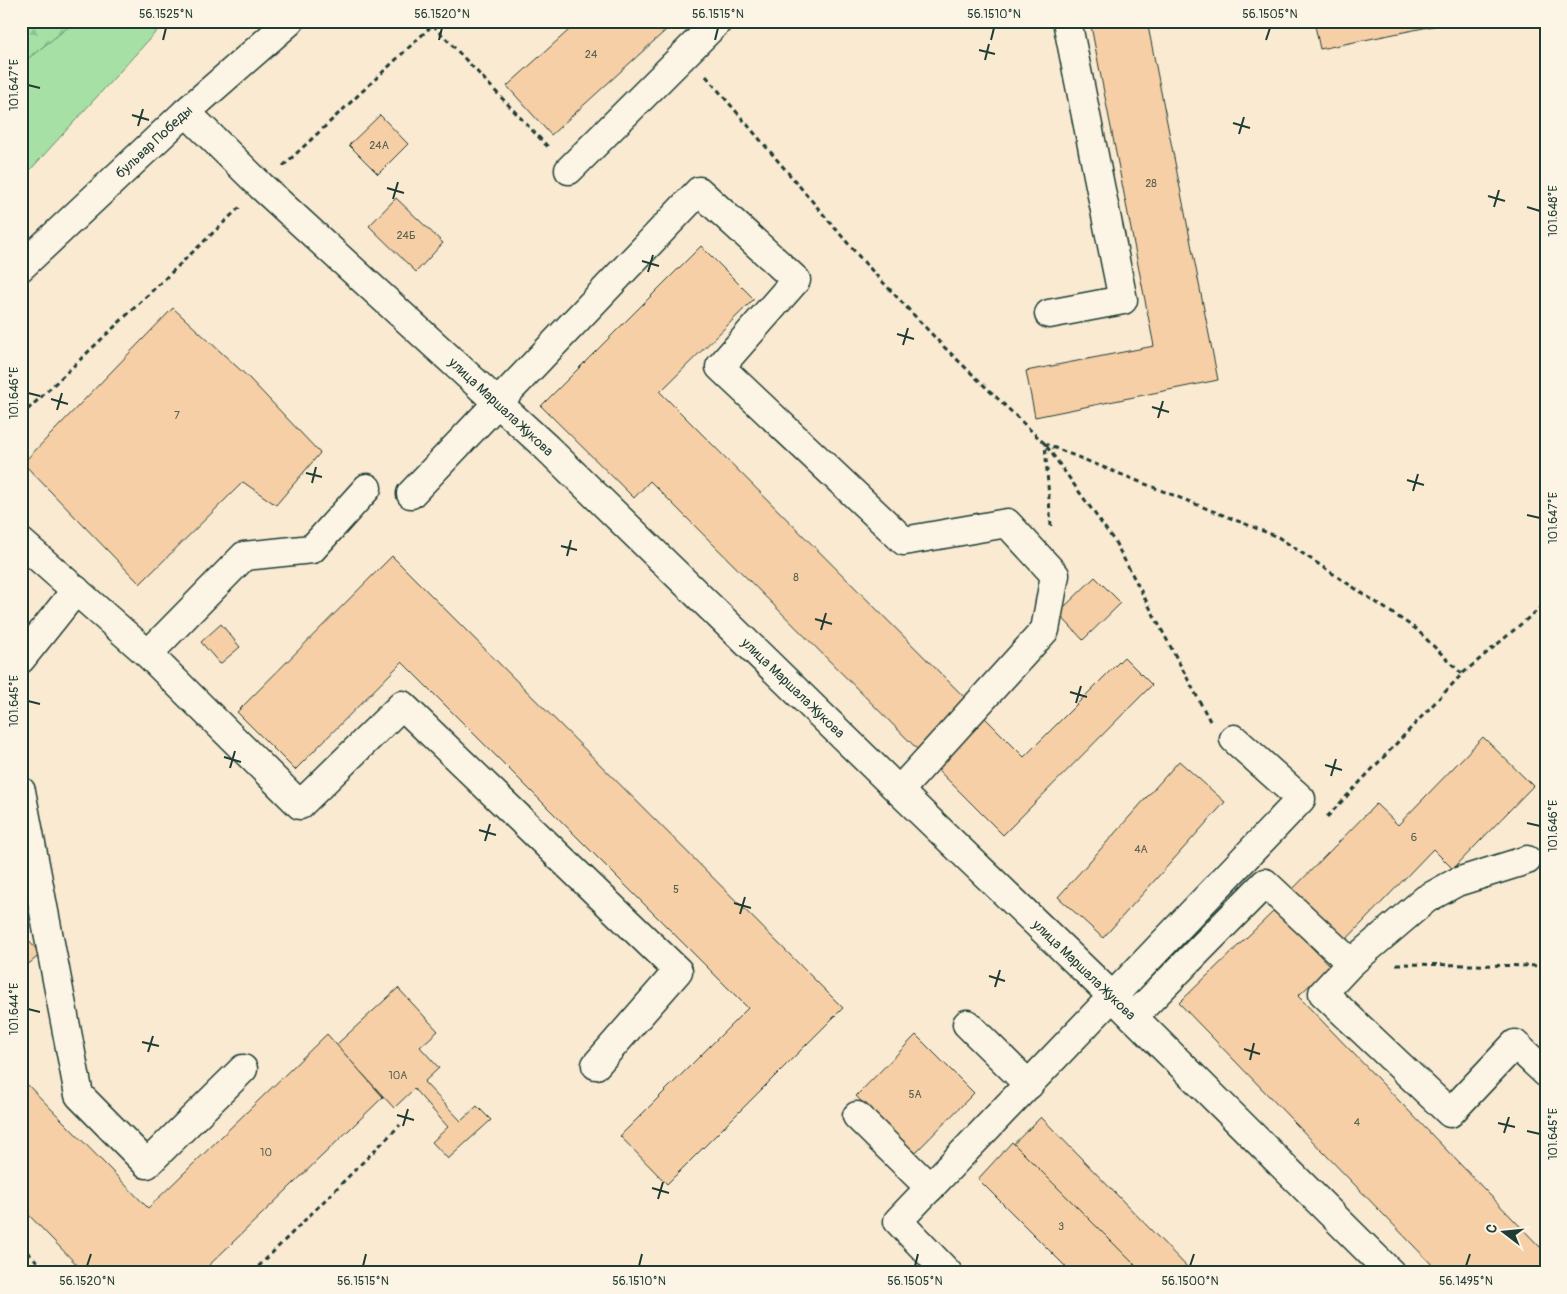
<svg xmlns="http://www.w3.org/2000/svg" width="1567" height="1294" viewBox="0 0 1567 1294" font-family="Pangolin,sans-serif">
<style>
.green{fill:#a6e0a5;stroke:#628e6c}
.forest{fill:url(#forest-firs);stroke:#628e6c}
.building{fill:#f6cfa6;stroke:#1f3d34}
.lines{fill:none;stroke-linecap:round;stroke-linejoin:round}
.minor-casing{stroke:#1f3d34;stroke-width:31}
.path{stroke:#1f3d34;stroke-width:3;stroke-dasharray:5 4;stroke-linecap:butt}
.minor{stroke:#fcf5e5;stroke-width:28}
.ticks{fill:none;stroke:#1f3d34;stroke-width:2}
.labels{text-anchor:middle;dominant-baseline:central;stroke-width:4;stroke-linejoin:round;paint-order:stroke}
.number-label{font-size:11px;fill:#556250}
.street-label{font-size:14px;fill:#1f3d34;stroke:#fcf5e5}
.neatline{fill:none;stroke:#1f3d34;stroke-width:2}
.ticks-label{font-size:12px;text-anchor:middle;fill:#1f3d34}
</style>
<defs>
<pattern id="forest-firs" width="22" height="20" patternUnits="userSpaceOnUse" patternTransform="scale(1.25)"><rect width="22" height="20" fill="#a6e0a5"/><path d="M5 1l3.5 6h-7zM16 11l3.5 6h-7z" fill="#8ec18f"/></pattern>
</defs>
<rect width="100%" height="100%" fill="#faead2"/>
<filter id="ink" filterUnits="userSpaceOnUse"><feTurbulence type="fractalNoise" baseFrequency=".02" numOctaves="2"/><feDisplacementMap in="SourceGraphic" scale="10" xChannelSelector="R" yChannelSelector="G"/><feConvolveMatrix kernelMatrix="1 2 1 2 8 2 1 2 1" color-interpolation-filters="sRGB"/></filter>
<g filter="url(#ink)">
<polygon class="green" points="21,21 166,21 21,180"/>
<polygon class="forest" points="21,21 76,21 21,64"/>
<g class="building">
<polygon points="579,21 676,21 551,135 507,86"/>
<polygon points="1090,21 1147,21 1218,380 1035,417 1026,371 1154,346"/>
<polygon points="1314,21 1458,21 1320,49"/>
<polygon points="380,115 408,144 378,174 349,145"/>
<polygon points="396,198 443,243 416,272 369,226"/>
<polygon points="701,246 754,299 660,392 1024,757 1124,657 1152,685 1003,835 650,481 634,498 541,406"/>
<polygon points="173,308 248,377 320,453 276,505 243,482 140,584 23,463"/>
<polygon points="392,556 843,1008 667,1184 620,1136 748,1008 402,662 295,770 237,712"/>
<polygon points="1095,577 1121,603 1083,640 1058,613"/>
<polygon points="221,624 240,647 220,664 201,642"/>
<polygon points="1483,737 1533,786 1453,869 1433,849 1341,945 1288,894 1376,804 1398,825"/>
<polygon points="1179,761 1225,802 1103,938 1058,897"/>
<polygon points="1275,910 1330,966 1298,996 1540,1247 1546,1241 1546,1273 1440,1273 1179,1003"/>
<polygon points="21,933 41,954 21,970"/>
<polygon points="398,988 438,1031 420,1047 439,1068 424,1082 461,1121 477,1106 491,1120 448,1159 432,1142 448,1127 414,1089 394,1108 336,1045"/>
<polygon points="327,1034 383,1097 201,1273 85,1273 21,1207 21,1078 148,1208"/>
<polygon points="916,1035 974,1093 914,1154 856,1096"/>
<polygon points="1041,1117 1193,1273 1072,1273 978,1179"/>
<polygon points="1012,1142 1143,1273 1072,1273 978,1179"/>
</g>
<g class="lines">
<g class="minor-casing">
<g id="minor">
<polyline points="186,112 261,186 547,448 899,791 1113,997 1391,1273"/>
<polyline points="569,170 718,21"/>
<polyline points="21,267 186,112 290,21"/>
<polyline points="1049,314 1123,300 1067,21"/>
<polyline points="411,494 699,191 796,280 720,367 904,541 1007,523 1055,575 1045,630 899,791"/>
<polyline points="21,542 149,655 300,805 402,705 678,971 596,1065"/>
<polyline points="148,654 244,556 312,549 367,488"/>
<polyline points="21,659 76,590"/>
<polyline points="21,791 79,1095 147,1164 243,1069"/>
<polyline points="1351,963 1426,899 1457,882 1527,860"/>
<polyline points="1133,1017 1265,883 1351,963 1323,993 1450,1113 1515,1044 1546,1073"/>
<polyline points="967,1024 1029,1085"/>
<polyline points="857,1116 930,1188"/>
<polyline points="948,1273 898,1221 1301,799 1234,739"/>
</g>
</g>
<g class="path">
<polyline points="433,25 549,148"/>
<polyline points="706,76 862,260 943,346 1045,444 1115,542 1210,721"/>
<polyline points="283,166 437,21"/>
<polyline points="21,416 240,207"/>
<polyline points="1051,526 1045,444 1278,537 1416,629 1462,674"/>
<polyline points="1327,817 1462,674 1546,603"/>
<polyline points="1396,964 1546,966"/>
<polyline points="21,1246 49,1273"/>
<polyline points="252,1273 400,1125"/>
</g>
<use href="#minor" class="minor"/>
</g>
</g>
<path class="ticks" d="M163,40l3,-12M439,40l3,-12M715,40l3,-12M991,40l3,-12M1266,40l4,-12M979,50l16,4M985,60l4,-16M28,85l12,3M132,115l17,5M1233,123l17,5M138,126l5,-17M1239,134l5,-17M387,188l17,5M1488,196l17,5M393,199l5,-17M1494,207l5,-17M1527,207l13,4M642,261l17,5M648,272l5,-17M897,334l17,5M903,345l5,-17M28,393l12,3M51,399l17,5M1152,407l17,5M57,410l5,-17M1158,418l5,-17M306,473l16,4M1407,480l17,5M312,483l4,-16M1413,491l5,-17M1527,515l13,3M561,546l16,4M567,556l4,-16M815,619l17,5M821,630l5,-17M1070,692l17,5M28,701l12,3M1076,703l5,-17M224,757l17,5M1325,765l17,5M230,768l5,-17M1331,776l5,-17M1527,823l13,3M479,830l17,5M485,841l5,-17M734,903l17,5M740,914l5,-17M989,976l16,5M995,987l5,-17M28,1009l12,3M142,1042l17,4M1244,1049l16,5M148,1052l5,-16M1250,1060l4,-17M397,1115l17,5M1498,1123l17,4M403,1126l5,-17M1527,1131l13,3M1504,1133l5,-16M652,1188l17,5M658,1199l5,-17M87,1266l4,-12M363,1266l3,-12M639,1266l3,-12M915,1266l3,-12M1190,1266l4,-12M1466,1266l4,-12"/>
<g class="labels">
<g class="number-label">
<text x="591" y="54">24</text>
<text x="379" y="145">24А</text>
<text x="1151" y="183">28</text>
<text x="406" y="235">24Б</text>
<text x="177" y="415">7</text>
<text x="796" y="577">8</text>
<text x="1414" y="837">6</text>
<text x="1141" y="849">4А</text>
<text x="676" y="889">5</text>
<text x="398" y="1075">10А</text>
<text x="915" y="1094">5А</text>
<text x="1357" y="1122">4</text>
<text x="266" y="1152">10</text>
<text x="1061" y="1226">3</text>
</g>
<g class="street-label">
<text transform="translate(154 142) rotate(-43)">бульвар Победы</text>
<text transform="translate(501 407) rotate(43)">улица Маршала Жукова</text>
<text transform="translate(793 688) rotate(44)">улица Маршала Жукова</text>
<text transform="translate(1084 970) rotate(44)">улица Маршала Жукова</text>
</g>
</g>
<rect width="1567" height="1294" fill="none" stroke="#fcf5e5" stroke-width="55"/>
<g transform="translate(1504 1232) rotate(286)" stroke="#fcf5e5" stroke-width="4" paint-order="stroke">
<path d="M0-4L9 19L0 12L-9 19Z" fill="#1f3d34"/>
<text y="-8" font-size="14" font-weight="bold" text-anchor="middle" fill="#1f3d34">С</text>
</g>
<rect x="28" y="28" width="1512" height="1238" class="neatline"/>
<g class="ticks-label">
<text x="166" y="18">56.1525°N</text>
<text x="442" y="18">56.1520°N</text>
<text x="718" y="18">56.1515°N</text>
<text x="994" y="18">56.1510°N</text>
<text x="1270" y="18">56.1505°N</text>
<text transform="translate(14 85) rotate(-90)" y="4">101.647°E</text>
<text transform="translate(1553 211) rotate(-90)" y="4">101.648°E</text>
<text transform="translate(14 393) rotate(-90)" y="4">101.646°E</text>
<text transform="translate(1553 518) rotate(-90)" y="4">101.647°E</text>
<text transform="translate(14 701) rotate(-90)" y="4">101.645°E</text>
<text transform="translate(1553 826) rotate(-90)" y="4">101.646°E</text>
<text transform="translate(14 1009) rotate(-90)" y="4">101.644°E</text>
<text transform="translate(1553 1134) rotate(-90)" y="4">101.645°E</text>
<text x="87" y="1285">56.1520°N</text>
<text x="363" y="1285">56.1515°N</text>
<text x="639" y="1285">56.1510°N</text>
<text x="915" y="1285">56.1505°N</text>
<text x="1190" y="1285">56.1500°N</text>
<text x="1466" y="1285">56.1495°N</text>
</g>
</svg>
